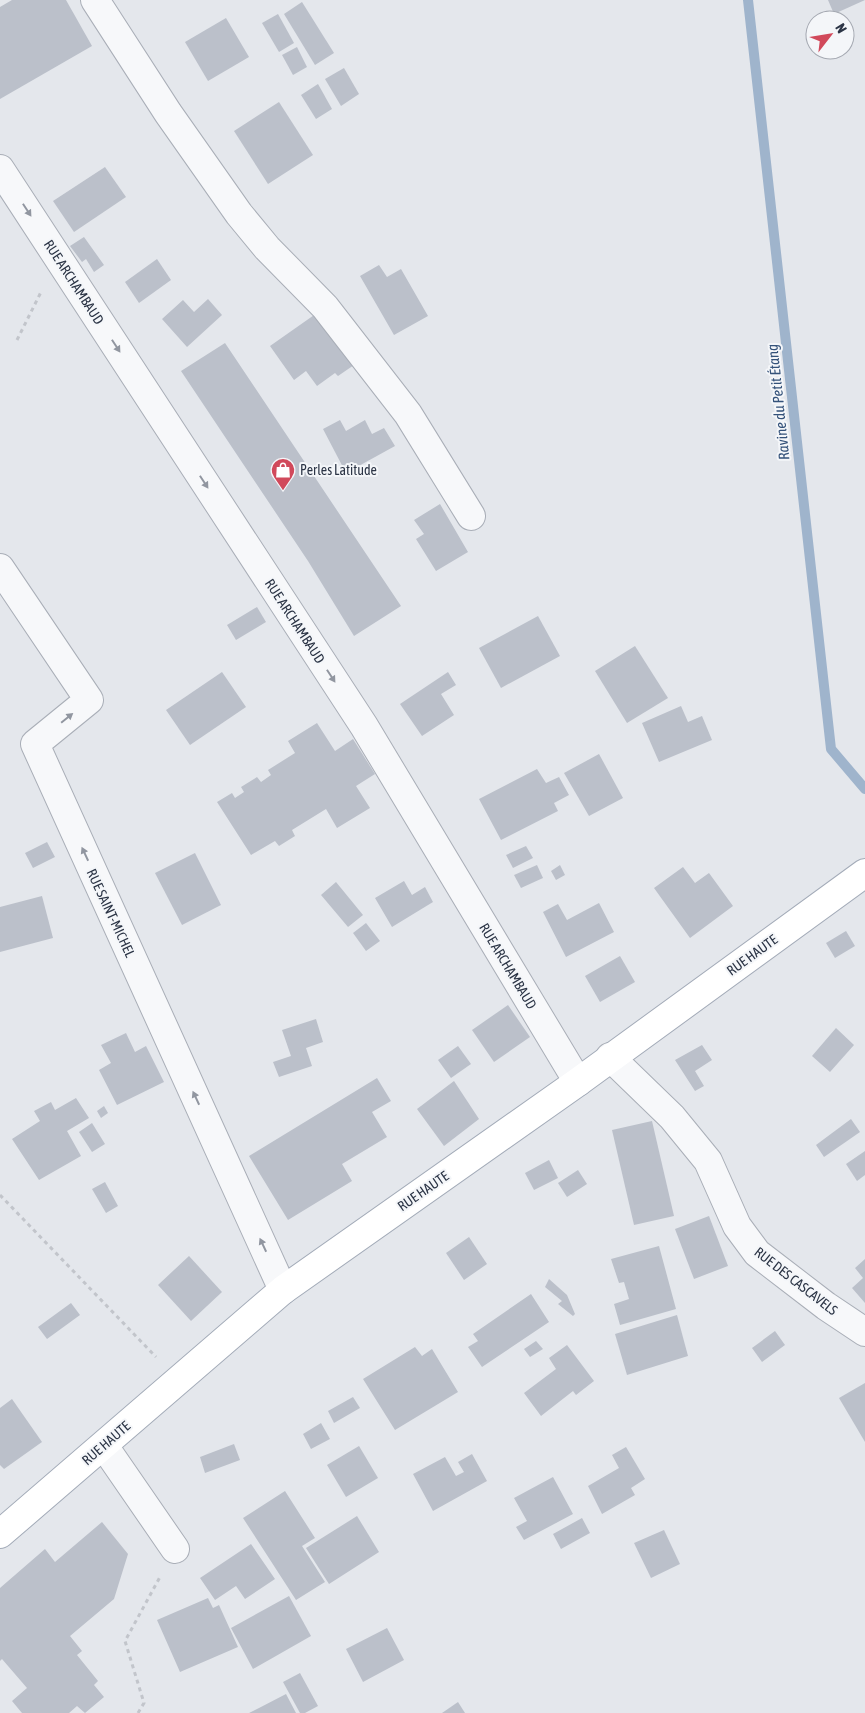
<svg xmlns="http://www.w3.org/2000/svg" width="865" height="1713" viewBox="0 0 865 1713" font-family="'Asap Condensed',sans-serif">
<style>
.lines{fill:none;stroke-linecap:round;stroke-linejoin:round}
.stream{stroke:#9fb4cc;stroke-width:10}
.building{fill:#bbc0ca}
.minor-casing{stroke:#a9aeb7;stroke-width:30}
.major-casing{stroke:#a3abb8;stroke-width:30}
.path{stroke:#c2c5cb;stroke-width:3;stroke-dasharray:4 4;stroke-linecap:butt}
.minor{stroke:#f7f8fa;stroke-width:28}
.major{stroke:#fff;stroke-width:28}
.oneway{fill:#9196a0}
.labels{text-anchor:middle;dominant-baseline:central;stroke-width:4;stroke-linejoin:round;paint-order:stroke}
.street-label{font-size:14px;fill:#2b3445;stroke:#f4f6f9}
.poi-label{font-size:14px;fill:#2b3445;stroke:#f4f6f9;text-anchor:start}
.water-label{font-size:15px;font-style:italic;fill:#34527a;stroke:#f4f6f9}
</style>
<rect width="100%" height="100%" fill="#e4e7ec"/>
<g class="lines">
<polyline class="stream" points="748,0 831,749 865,789"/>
</g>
<g class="building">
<polygon points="12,0 66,0 92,46 0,99 0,7"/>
<polygon points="828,0 865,0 834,14"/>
<polygon points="302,2 334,53 315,65 284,14"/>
<polygon points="278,14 294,43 279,52 262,23"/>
<polygon points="226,18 249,57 208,81 185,42"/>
<polygon points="297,47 307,67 293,75 282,55"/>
<polygon points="344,68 359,94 341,106 325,79"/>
<polygon points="318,84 332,109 316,119 301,95"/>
<polygon points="279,102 313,155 268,184 234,131"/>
<polygon points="105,167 126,197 74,232 53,201"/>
<polygon points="84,237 104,265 94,272 86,259 82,262 70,246"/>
<polygon points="157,259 171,280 139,303 125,282"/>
<polygon points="379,265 387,277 401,269 428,316 394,335 360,276"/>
<polygon points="208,299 222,315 187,347 162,319 183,300 194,312"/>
<polygon points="317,313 354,365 338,376 335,373 317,386 306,371 294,380 270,346"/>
<polygon points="225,343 401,606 354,636 308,561 181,371"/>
<polygon points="340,420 346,431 365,420 372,434 384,428 395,446 346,473 323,429"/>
<polygon points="440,504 468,552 436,571 416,539 424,534 414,520"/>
<polygon points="257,607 266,622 236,640 227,625"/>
<polygon points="538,616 560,656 501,688 479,648"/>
<polygon points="635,646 668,698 627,723 595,671"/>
<polygon points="222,672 246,707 190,745 166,710"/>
<polygon points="448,672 456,685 441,694 454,715 422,736 400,704"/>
<polygon points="681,706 688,722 702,716 712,740 659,762 642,723"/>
<polygon points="317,723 335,751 353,739 375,774 356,786 370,808 337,828 326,809 292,830 295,836 279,846 275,841 251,855 217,802 232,793 235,798 244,792 241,787 257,777 261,782 271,775 268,770 295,753 288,741"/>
<polygon points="599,754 623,798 589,816 564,773"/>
<polygon points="537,769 546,783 559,777 569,795 554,803 558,811 501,840 479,799"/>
<polygon points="47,842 55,857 33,868 25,853"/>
<polygon points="526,846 533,858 513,868 506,855"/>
<polygon points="195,853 221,905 182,925 155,873"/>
<polygon points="537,865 543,878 521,888 514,875"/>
<polygon points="560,865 565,875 556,880 551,871"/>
<polygon points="683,867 695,883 709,873 733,906 690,938 654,888"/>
<polygon points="404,881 412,895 425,887 433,902 392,927 375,898"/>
<polygon points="336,882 363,915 348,927 321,895"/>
<polygon points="42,896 53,938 0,952 0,907"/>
<polygon points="599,903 614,932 566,957 543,912 558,904 567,920"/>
<polygon points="366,923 380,941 366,951 353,933"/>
<polygon points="846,931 855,946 835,958 826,943"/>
<polygon points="620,956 635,982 600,1002 585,976"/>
<polygon points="508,1005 530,1037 494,1062 472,1030"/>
<polygon points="316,1019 323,1042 306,1048 312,1066 279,1077 273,1062 291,1056 282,1030"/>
<polygon points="836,1028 854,1045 830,1072 812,1056"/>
<polygon points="126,1033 135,1052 146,1046 164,1082 117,1105 99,1070 111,1063 101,1045"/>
<polygon points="702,1045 712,1060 695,1071 704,1086 695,1091 675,1060"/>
<polygon points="458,1046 471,1064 451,1078 438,1060"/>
<polygon points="377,1078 391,1101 372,1112 387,1137 342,1164 352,1181 288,1220 249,1156"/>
<polygon points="454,1081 479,1119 444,1146 417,1109"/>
<polygon points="76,1098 89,1118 67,1131 81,1156 39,1180 12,1139 40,1121 34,1111 51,1102 55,1110"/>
<polygon points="104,1106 108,1113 101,1118 97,1111"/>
<polygon points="851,1119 860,1132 824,1157 816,1145"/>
<polygon points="652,1121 674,1216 634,1225 612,1130"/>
<polygon points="92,1123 105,1144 92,1152 79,1132"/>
<polygon points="865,1151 865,1175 857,1181 846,1164"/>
<polygon points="549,1160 558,1178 534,1190 525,1173"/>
<polygon points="578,1170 587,1184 567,1197 558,1183"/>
<polygon points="105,1182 118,1206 106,1213 92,1189"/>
<polygon points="709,1216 728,1266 694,1279 675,1229"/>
<polygon points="469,1237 487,1264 464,1280 446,1253"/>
<polygon points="659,1246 676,1309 620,1325 614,1304 629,1299 624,1282 619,1283 611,1259"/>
<polygon points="189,1256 222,1292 191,1321 158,1285"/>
<polygon points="865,1259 865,1303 852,1288 863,1278 855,1268"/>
<polygon points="549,1279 567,1295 575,1314 573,1316 558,1304 562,1301 545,1287"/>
<polygon points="531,1294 549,1322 482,1367 468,1347 478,1341 473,1334"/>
<polygon points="71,1303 80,1315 47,1339 38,1327"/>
<polygon points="677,1315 688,1356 627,1375 615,1334"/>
<polygon points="775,1331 785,1345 762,1362 752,1348"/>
<polygon points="536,1341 543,1349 530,1357 524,1349"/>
<polygon points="567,1345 594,1381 576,1395 573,1391 541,1416 524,1393 556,1369 549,1358"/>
<polygon points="415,1347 422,1356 432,1349 458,1392 395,1430 363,1379"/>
<polygon points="865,1383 865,1442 839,1398"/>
<polygon points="353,1397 360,1408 334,1423 328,1411"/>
<polygon points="12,1399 42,1442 4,1469 0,1465 0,1408"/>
<polygon points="321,1423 330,1439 311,1449 303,1434"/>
<polygon points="234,1444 240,1460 205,1473 200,1457"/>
<polygon points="359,1446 378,1478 346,1497 327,1465"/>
<polygon points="626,1447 645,1479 631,1488 635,1495 602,1514 588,1486 619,1468 612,1455"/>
<polygon points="472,1454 487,1481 433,1511 413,1474 445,1457 456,1476 464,1472 458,1462"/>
<polygon points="553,1477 573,1514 524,1540 516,1527 527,1521 514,1498"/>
<polygon points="285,1491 315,1538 302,1546 325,1582 296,1600 243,1518"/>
<polygon points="357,1516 379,1552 329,1584 306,1548"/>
<polygon points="582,1518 590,1533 561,1549 553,1534"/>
<polygon points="102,1522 128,1554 114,1599 70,1636 82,1651 77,1655 98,1681 94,1685 104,1697 85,1713 77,1706 69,1713 22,1713 12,1701 27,1688 2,1659 0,1661 0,1588 45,1549 55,1562"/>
<polygon points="664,1530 680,1564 651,1578 634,1543"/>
<polygon points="251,1544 275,1579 245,1599 236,1586 215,1600 200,1578"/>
<polygon points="289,1596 311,1636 253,1669 231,1628"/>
<polygon points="208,1598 213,1608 219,1605 238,1647 180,1672 157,1620"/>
<polygon points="387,1628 404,1660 363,1682 346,1649"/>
<polygon points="300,1673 318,1706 305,1713 300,1713 283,1682"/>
<polygon points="286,1694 296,1713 249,1713 259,1708"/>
<polygon points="458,1702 465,1713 442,1713"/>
</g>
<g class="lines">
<g class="minor-casing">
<g id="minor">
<polyline points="95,0 168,113 239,214 267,248 325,307 408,414 471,516"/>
<polyline points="0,169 364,726 578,1082"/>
<polyline points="0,568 89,700 35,744 283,1290"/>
<polyline points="610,1057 672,1117 708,1161 737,1226 757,1253 826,1306 865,1332"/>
<polyline points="104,1446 175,1549"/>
</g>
</g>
<g class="major-casing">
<polyline id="major" points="0,1534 283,1290 578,1082 865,873"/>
</g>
<g class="path">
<polyline points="17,340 41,292"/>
<polyline points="0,1195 156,1357"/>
<polyline points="138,1713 144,1703 125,1641 160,1577"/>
</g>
<use href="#minor" class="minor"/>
<use href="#major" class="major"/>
</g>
<defs><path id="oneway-solid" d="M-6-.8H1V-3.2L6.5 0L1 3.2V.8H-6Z" transform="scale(1.25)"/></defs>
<g class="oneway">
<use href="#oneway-solid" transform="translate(27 210) rotate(57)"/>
<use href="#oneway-solid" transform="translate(116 346) rotate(57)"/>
<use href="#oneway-solid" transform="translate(204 482) rotate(57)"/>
<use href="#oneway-solid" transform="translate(331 676) rotate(57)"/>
<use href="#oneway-solid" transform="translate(67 718) rotate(-39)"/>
<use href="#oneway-solid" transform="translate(85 854) rotate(-115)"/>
<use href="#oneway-solid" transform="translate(196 1098) rotate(-115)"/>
<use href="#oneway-solid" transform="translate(263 1245) rotate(-115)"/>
</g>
<defs>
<g id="shop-pin" transform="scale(1.25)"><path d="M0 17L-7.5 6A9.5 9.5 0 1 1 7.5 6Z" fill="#d1495b" stroke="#f4f6f9"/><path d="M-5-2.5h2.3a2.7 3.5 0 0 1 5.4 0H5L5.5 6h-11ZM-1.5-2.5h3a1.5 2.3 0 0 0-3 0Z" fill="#fff"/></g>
</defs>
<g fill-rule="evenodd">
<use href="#shop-pin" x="283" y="470"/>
</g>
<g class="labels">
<g class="street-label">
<text transform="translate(74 282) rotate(57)">RUE ARCHAMBAUD</text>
<text transform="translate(295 621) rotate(57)">RUE ARCHAMBAUD</text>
<text transform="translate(111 913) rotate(65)">RUE SAINT-MICHEL</text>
<text transform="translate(752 955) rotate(-36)">RUE HAUTE</text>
<text transform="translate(508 966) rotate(59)">RUE ARCHAMBAUD</text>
<text transform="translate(423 1191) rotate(-35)">RUE HAUTE</text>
<text transform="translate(796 1281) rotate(38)">RUE DES CASCAVELS</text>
<text transform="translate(106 1443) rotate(-41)">RUE HAUTE</text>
</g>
<g class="poi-label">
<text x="300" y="470">Perles Latitude</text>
</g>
<g class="water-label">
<text transform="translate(778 402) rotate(-96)">Ravine du Petit Étang</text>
</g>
</g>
<g transform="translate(830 35) rotate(59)"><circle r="24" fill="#f4f6f9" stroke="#a4a8b1"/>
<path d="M0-4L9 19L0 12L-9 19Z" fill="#d1495b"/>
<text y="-8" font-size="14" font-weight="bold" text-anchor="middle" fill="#2b3445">N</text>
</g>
</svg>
